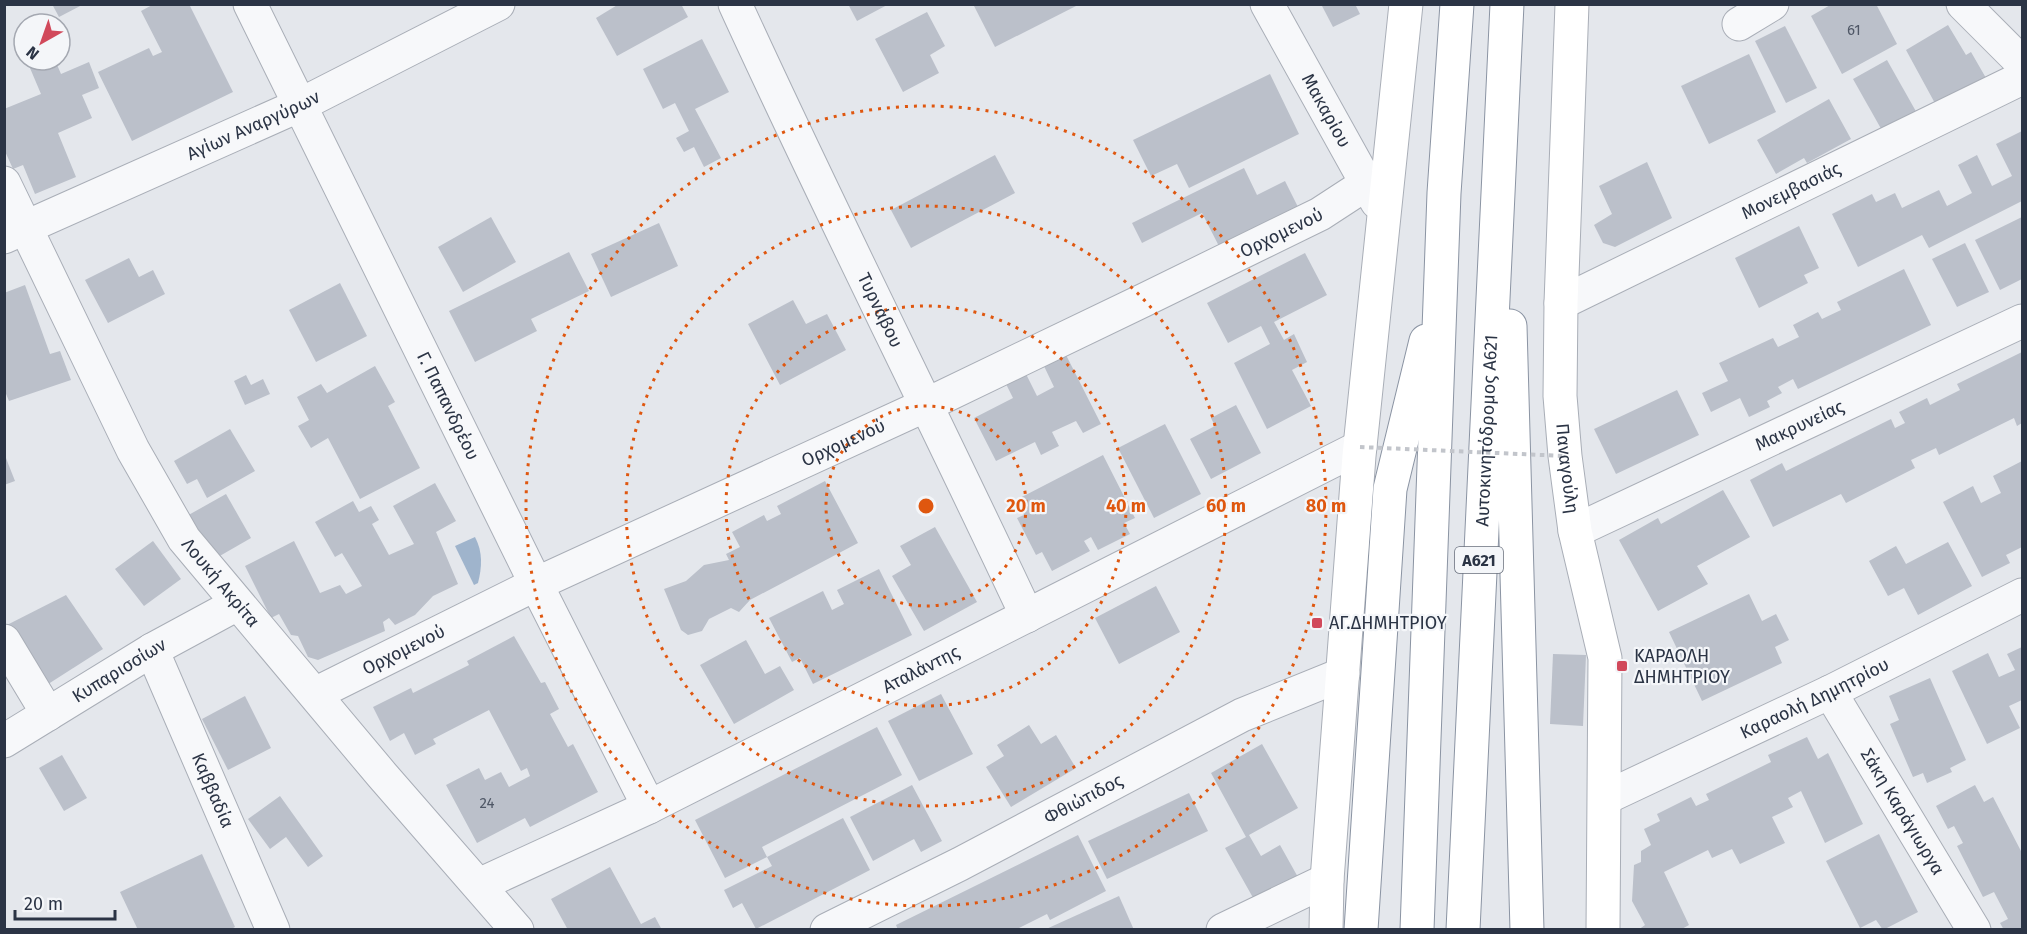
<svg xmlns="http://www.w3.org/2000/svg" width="2027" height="934" viewBox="0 0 2027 934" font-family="'Fira Sans',sans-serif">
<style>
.water{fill:#9fb4cc}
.building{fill:#bbc0ca}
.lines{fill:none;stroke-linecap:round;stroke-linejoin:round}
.minor-casing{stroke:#a9aeb7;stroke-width:35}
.secondary-casing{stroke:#a9aeb7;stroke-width:35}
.motorway-casing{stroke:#8b94a3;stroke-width:35}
.minor{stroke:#f7f8fa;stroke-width:33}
.secondary{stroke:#fff;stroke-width:33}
.motorway{stroke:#fff;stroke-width:33}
.path-bridge{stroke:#c2c5cb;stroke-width:4;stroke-dasharray:4.5 4.5;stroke-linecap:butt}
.ring{fill:none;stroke:#df570f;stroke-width:3;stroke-dasharray:3 6}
.poi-dot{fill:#d1495b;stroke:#f4f6f9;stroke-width:2}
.labels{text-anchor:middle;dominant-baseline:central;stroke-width:4.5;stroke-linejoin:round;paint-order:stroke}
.number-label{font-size:15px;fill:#4f5766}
.shield{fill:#f4f6f9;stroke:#676e7b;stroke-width:1.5}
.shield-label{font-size:16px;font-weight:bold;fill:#2b3445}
.street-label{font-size:18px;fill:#2b3445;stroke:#f4f6f9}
.poi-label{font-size:18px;fill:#2b3445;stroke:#f4f6f9;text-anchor:start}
.centre{fill:#df570f;stroke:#f4f6f9;stroke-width:3}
.ring-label{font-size:18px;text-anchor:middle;font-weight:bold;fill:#df570f;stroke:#f4f6f9;stroke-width:4.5;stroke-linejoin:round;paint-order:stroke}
</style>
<rect width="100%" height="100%" fill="#e4e7ec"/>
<path class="water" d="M475,537c8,15 7,30 3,46l-4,2 -19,-39z"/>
<g class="building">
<polygon points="52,4 84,4 59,17"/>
<polygon points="154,4 189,4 233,92 132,141 98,72 149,48 153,56 162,52 141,11"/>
<polygon points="619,4 681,4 688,17 617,56 596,18"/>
<polygon points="848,4 889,4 857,21"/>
<polygon points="973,4 1080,4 995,47"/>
<polygon points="1321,4 1355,4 1360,14 1333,27"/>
<polygon points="1832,4 1876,4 1897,44 1842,74 1811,16"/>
<polygon points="927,12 945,46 930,55 939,73 903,92 875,39"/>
<polygon points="1948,25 1966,55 1971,52 1986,78 1937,107 1906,50"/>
<polygon points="1785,26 1817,88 1786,103 1755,41"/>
<polygon points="702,39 729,92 695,109 721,158 704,167 694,147 684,152 676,138 689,131 675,103 663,109 643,69"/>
<polygon points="1749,54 1776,112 1709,144 1681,86"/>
<polygon points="55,60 61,74 89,62 99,88 82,95 92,118 58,133 76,177 35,194 23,165 13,169 4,149 4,109 41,94 27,61"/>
<polygon points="1887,60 1918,115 1884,134 1853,79"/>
<polygon points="1270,74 1299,134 1189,188 1177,164 1151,176 1133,140"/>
<polygon points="1829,99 1851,139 1807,163 1804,158 1776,174 1757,140"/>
<polygon points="2022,131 2022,201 1929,248 1922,235 1858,267 1832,214 1872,194 1876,202 1895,193 1902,208 1939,190 1947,206 1972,193 1958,165 1977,155 1992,186 2012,176 1996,144"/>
<polygon points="995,155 1015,193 911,248 891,210"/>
<polygon points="1647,162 1672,218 1615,247 1603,243 1594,225 1612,214 1599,186"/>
<polygon points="1244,168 1257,195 1285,181 1302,215 1223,254 1202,213 1142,243 1132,223"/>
<polygon points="491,217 516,262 463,292 438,247"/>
<polygon points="2022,217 2022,279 2000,290 1975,240"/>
<polygon points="659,223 678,266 611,297 591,254"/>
<polygon points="1799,226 1819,268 1804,275 1808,283 1759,308 1735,258"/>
<polygon points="1965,243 1989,292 1957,307 1932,259"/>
<polygon points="569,252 589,291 531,319 537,331 475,362 449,311"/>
<polygon points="1305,253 1327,295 1274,322 1284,340 1294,334 1307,362 1292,370 1311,406 1267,429 1234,363 1270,344 1261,326 1228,343 1207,303"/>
<polygon points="129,258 139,277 153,270 165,294 108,323 85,280"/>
<polygon points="1904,269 1931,325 1798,389 1793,379 1778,387 1782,393 1767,401 1770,407 1749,417 1740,398 1711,412 1702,393 1728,381 1719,363 1773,338 1778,347 1799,337 1793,325 1818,312 1822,319 1841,310 1837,302"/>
<polygon points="340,283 367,336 316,362 289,310"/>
<polygon points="25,285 50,354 60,351 71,380 9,401 4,389 4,293"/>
<polygon points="793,300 806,324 827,314 846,350 780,385 748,324"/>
<polygon points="2022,352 2022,423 2017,426 2014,418 1939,455 1936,448 1911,460 1915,468 1846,503 1841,494 1773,527 1750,480 1782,463 1786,471 1891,419 1895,428 1905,423 1899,412 1927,398 1930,405 1960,390 1957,384"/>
<polygon points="1065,353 1101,424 1083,433 1076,421 1052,432 1059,446 1041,455 1035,442 996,461 974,418 1013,398 1005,382 1025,372 1037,396 1054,387 1043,364"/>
<polygon points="375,366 395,402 388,406 420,468 360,499 328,438 311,448 298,426 309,420 297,397 321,384 327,393"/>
<polygon points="246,375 251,385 263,379 270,394 245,405 234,381"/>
<polygon points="1677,390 1699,435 1616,474 1594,429"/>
<polygon points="1236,405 1261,453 1211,479 1190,439 1215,426 1211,418"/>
<polygon points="1165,424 1201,494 1154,518 1118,448"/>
<polygon points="230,429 255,471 207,498 197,479 187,484 174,461"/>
<polygon points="4,453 15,481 4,485"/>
<polygon points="1103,455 1135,518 1124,523 1130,534 1098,550 1091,537 1084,541 1090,551 1052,571 1042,552 1036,555 1017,518 1024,515 1016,500"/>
<polygon points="2022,461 2022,547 2006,555 2010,563 1982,577 1943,502 1973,486 1981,503 2001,493 1993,476"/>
<polygon points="825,481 858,543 750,600 739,612 731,608 709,619 702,631 688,635 681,630 664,589 686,581 704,565 729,560 726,554 740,547 732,532 764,515 767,521 781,514 777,506"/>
<polygon points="435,483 456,521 436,532 458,584 433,596 415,615 395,625 389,618 383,622 385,631 318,660 308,657 298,636 291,635 279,614 271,618 245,566 294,541 320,593 340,585 346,594 362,586 342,553 335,557 315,522 353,501 359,512 371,506 379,520 372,524 389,555 414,544 393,506"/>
<polygon points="1723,490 1750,537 1697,566 1708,584 1658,611 1619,540 1658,518 1661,524"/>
<polygon points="226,494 251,538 211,561 185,517"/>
<polygon points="935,527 977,602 924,631 892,576 911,565 900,546"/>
<polygon points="153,541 181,579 144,606 115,569"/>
<polygon points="1948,542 1972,586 1918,615 1904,588 1888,596 1869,561 1896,546 1906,564"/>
<polygon points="879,569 912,635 813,684 800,658 792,662 769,618 823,591 832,610 844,604 837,590"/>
<polygon points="1156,586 1180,632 1119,664 1095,618"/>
<polygon points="1749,594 1762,621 1776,614 1789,640 1775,647 1782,663 1702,701 1669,632"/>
<polygon points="66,595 103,649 42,688 5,626"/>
<polygon points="514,636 541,683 545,682 559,709 550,714 568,747 573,744 598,792 530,827 525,818 477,843 446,785 479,768 485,780 501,772 509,787 530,776 527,768 521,771 489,710 433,739 436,744 415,755 404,733 390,741 373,707 411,688 413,693 469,665 467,661"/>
<polygon points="746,640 765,674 780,666 794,690 734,724 700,665"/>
<polygon points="2022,647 2022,700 2009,706 2020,728 1987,744 1952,671 1988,653 1999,677 2015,670 2007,654"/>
<polygon points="1553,654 1586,655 1583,726 1550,724"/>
<polygon points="1930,678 1966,760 1950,768 1952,772 1927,783 1923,773 1913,777 1890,724 1899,720 1889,696"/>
<polygon points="941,694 973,754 919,781 888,721"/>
<polygon points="245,696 271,748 228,770 202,719"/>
<polygon points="1029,725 1041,744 1056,735 1076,768 1011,807 986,767 1004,756 997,745"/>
<polygon points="877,727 902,775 762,847 767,857 725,878 695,820"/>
<polygon points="1807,737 1818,759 1828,753 1863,824 1825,843 1801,791 1788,798 1793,807 1772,817 1785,843 1740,864 1732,849 1712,858 1708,850 1664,872 1689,925 1680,930 1638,930 1645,925 1632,901 1634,865 1641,862 1641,851 1651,845 1644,829 1660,821 1657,814 1691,797 1696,806 1709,800 1706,794 1771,762 1768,755"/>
<polygon points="1262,744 1298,808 1249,835 1261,856 1280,845 1299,879 1256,903 1225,848 1246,837 1211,773"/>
<polygon points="62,755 87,798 64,811 39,768"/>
<polygon points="912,785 942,841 921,852 914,839 873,861 850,817"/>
<polygon points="1975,785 1984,802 1993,797 2022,853 2022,930 2004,930 2000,923 2008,919 1994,892 1983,897 1957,846 1963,843 1954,826 1948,829 1936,806"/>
<polygon points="1189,793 1208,831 1107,879 1088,841"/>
<polygon points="280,796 323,856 308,867 286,837 270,849 248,819"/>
<polygon points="843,818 870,870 756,929 742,903 733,908 724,890 772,866 767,857"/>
<polygon points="1879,834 1918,912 1883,930 1876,920 1860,928 1826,861"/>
<polygon points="1078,835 1106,891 1050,920 1047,914 1015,930 898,930 896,925"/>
<polygon points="202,854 235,927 229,930 138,930 120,892"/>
<polygon points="610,867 641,924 655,917 662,930 568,930 551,899"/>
<polygon points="1119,896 1134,930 1044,930"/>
</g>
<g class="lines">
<g class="minor-casing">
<g id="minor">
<path id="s1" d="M250,4l286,580 113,223"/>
<path id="s2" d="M735,4c94,206 196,407 292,612"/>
<path id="s3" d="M1267,4l110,198"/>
<polyline points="1963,4 2022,63"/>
<polyline points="1739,24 1772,4"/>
<path id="s4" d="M4,183l129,267 51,89 198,236 135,155"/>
<path id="s5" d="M4,237l296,-132 198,-101"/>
<path id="s6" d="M1561,303l461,-225"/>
<path id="s7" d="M1575,531l447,-210"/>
<polyline points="4,641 48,714"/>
<path id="s8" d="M152,650l121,280"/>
<path id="s9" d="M1830,692l144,238"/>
<path id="s10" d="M315,694l221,-110 392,-180 214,-103 178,-87 46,-30"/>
<path id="s11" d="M4,741l148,-91 85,-46"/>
<path id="s12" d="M1605,798l225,-106 192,-97"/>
<path id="s13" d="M479,885l170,-78 711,-360"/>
<path id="s14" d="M827,930l133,-66 282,-149 101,-41"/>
<polyline points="1223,930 1327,880"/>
</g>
</g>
<g class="secondary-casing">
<g id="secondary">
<path id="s15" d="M1572,4l-11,299 -1,93 5,60 10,75 30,127 -2,272"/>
<polyline points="1326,930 1327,880 1359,456 1406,4"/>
</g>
</g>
<g class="motorway-casing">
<g id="motorway">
<polyline points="1510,326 1527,930"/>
<polyline points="1361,930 1390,489 1426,341"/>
<polyline points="1417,930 1444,193 1457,4"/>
<path id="s16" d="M1463,930l44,-926"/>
</g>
</g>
<use href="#minor" class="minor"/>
<use href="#secondary" class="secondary"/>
<use href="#motorway" class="motorway"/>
<polyline class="path-bridge" points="1360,447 1565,456"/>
</g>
<g class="ring">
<circle cx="926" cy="506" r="100"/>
<circle cx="926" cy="506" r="200"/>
<circle cx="926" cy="506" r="300"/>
<circle cx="926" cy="506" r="400"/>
</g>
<g class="poi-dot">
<rect x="1311" y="617" width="12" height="12" rx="3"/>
<rect x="1616" y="660" width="12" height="12" rx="3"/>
</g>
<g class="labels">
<g class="number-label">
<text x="1854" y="30">61</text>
<text x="487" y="803">24</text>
</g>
<rect class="shield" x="1455" y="547" width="48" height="26" rx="4.5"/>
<g class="shield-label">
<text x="1479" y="560">Α621</text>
</g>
<g class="street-label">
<text stroke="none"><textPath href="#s3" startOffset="122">Μακαρίου</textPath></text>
<text stroke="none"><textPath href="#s5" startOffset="273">Αγίων Αναργύρων</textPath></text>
<text stroke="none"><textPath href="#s6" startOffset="256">Μονεμβασιάς</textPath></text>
<text stroke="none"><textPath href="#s10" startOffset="1071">Ορχομενού</textPath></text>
<text stroke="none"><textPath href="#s2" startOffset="339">Τυρνάβου</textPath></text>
<text stroke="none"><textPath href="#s1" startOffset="448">Γ. Παπανδρέου</textPath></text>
<text stroke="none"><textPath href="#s7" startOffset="248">Μακρυνείας</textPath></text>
<text stroke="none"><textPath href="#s16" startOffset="500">Αυτοκινητόδρομος Α621</textPath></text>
<text stroke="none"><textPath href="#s10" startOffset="585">Ορχομενού</textPath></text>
<text stroke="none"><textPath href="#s15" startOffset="465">Παναγούλη</textPath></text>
<text stroke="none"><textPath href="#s4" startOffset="456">Λουκή Ακρίτα</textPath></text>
<text stroke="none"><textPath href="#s10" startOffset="99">Ορχομενού</textPath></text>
<text stroke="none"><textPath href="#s13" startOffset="492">Αταλάντης</textPath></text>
<text stroke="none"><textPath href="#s11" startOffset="135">Κυπαρισσίων</textPath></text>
<text stroke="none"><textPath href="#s12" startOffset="232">Καραολή Δημητρίου</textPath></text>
<text stroke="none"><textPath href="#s8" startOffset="153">Καββαδία</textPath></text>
<text stroke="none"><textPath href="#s14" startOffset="288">Φθιώτιδος</textPath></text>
<text stroke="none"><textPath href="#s9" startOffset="140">Σάκη Καράγιωργα</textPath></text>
</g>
<g class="poi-label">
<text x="1329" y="623">ΑΓ.ΔΗΜΗΤΡΙΟΥ</text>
<text x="1634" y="656">ΚΑΡΑΟΛΗ<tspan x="1634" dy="21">ΔΗΜΗΤΡΙΟΥ</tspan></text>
</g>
</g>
<circle cx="926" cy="506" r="9" class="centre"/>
<g class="ring-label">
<text x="1026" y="512">20 m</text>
<text x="1126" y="512">40 m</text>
<text x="1226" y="512">60 m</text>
<text x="1326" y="512">80 m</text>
</g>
<rect width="2027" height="934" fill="none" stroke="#2b3445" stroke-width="12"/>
<g transform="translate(42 42) rotate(220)"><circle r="28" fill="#f4f6f9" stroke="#a4a8b1" stroke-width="1.5"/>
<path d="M0-4.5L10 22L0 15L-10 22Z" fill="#d1495b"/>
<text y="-9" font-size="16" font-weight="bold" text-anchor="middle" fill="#2b3445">N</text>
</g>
<path d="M15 910v9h100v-9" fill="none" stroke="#2b3445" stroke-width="3"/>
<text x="24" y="910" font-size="18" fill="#2b3445" stroke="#f4f6f9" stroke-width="4.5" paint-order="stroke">20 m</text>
</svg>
